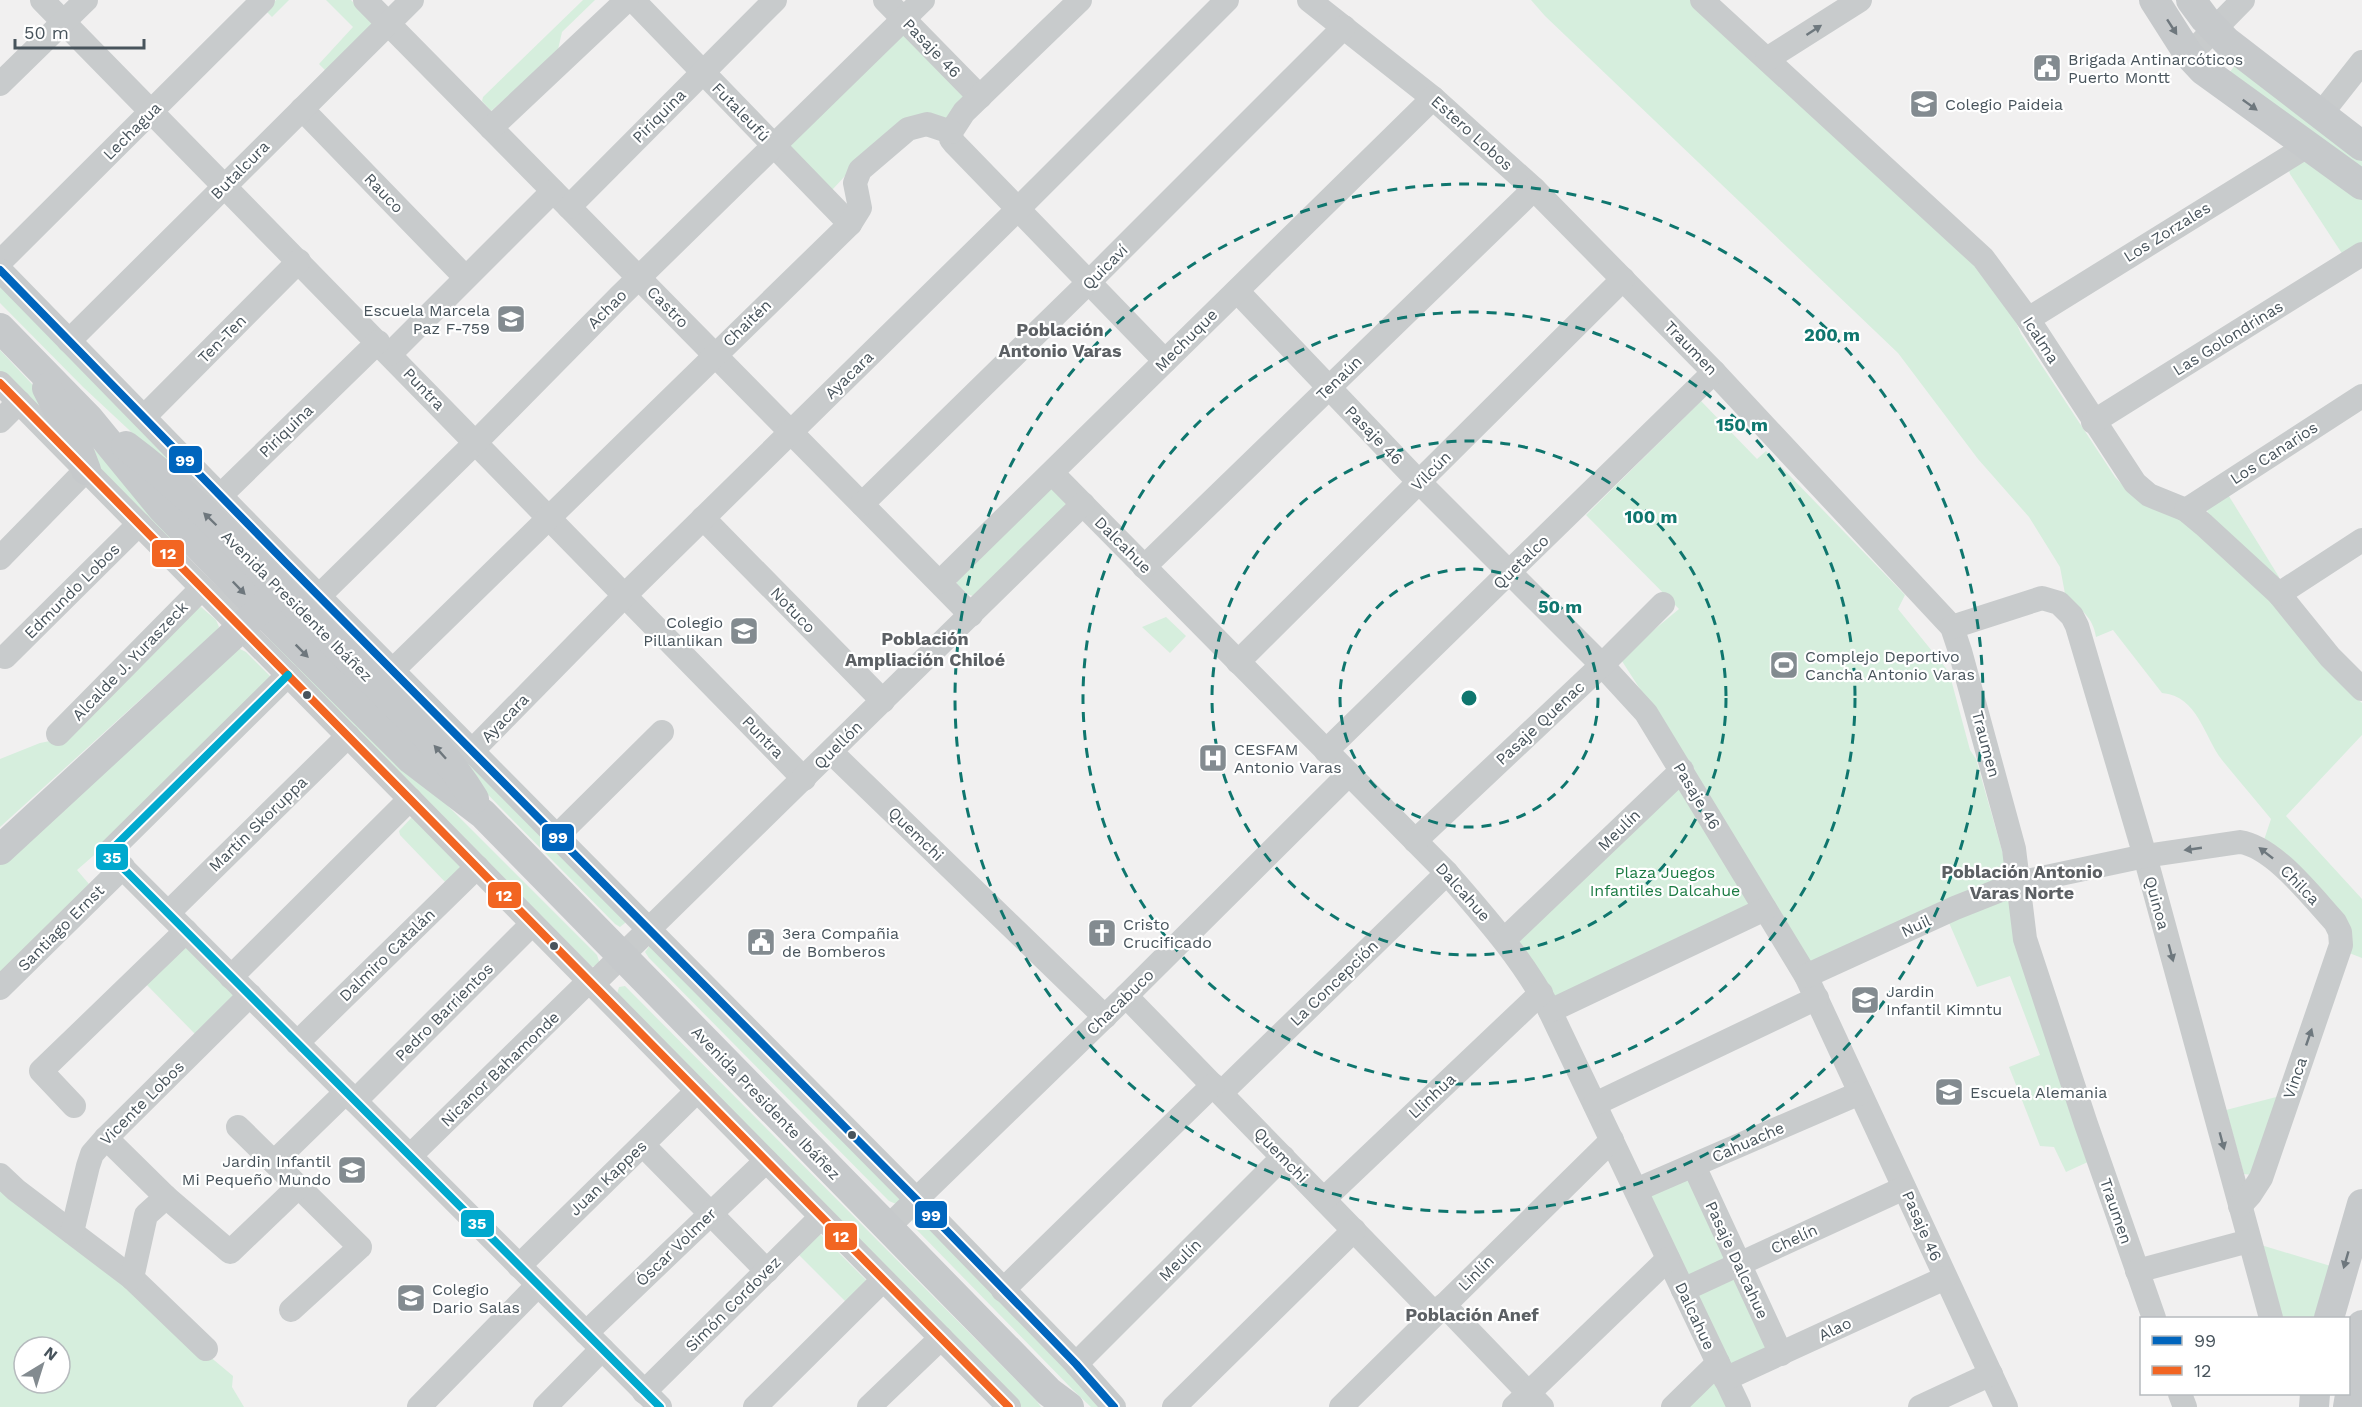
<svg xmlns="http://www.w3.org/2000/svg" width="2362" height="1407" viewBox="0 0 2362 1407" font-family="'Work Sans',sans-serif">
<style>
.green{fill:#d6eedd;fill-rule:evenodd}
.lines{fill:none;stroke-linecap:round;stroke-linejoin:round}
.minor{stroke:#c8cbcc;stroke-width:24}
.major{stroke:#c6c9cb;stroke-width:30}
.bus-1-casing{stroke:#fff;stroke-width:12}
.bus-2-casing{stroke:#fff;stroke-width:12}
.bus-3-casing{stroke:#fff;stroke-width:12}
.bus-1{stroke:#0065bd;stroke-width:8}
.bus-2{stroke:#f26522;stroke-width:8}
.bus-3{stroke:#00a9ce;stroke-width:8}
.oneway{fill:#6e777d}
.oneway2{fill:#6e787e}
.ring{fill:none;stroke:#0f766e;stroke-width:3;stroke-dasharray:10 8}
.bus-dot{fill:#48545c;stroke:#fff;stroke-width:2}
.labels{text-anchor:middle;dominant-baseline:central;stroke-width:4.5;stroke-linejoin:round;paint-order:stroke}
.street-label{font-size:16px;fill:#48545c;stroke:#fff}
.poi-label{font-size:16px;fill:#48545c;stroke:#fff;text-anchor:start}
.park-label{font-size:16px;fill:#1b7b43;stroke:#fff}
.neighbourhood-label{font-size:18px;font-weight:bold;fill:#5c6064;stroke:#fff}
.centre{fill:#0f766e;stroke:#fff;stroke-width:3}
.ring-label{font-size:18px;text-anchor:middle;font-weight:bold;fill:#0f766e;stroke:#fff;stroke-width:4.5;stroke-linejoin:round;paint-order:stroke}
.line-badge{stroke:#fff;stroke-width:2}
.badge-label{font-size:16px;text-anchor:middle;font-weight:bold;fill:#fff}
</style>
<rect width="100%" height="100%" fill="#f1f0f0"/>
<g class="green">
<polygon points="276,0 289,0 272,17 266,11"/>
<polygon points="326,0 351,0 375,25 331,76 319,64 353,27"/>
<polygon points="583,0 595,0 562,32 557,54 491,111 482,101 483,97"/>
<path d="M1531,0h161l221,198 95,105 13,31 94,143 18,19 50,23 63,54 98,114 18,16v32l-76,81 76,83v59l-18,-7 -81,-108 8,-24c-16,-20 -33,-39 -49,-59 -18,-23 -24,-64 -60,-67l-49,-63 -17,7c-3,-19 -14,-28 -30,-38l-6,-32 -31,-50 -51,-58 -80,-106 -353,-337z"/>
<polygon points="906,35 966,97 947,122 845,176 832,190 793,160 789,142 900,36"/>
<polygon points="2236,64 2362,158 2362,174 2226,77"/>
<polygon points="2302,157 2362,198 2362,244 2343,255 2290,174 2288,167"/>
<polygon points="0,279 626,917 625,923 620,927 615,924 498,805 217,512 83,387 0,303"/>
<polygon points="0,350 46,399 68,440 0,371"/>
<polygon points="1701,401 1757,459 1766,451 1905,595 1898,609 1949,672 1970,750 1976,759 2090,1161 2066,1172 2054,1147 2040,1146 2009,1067 2040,1055 2010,976 1977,987 1943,909 1850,951 1807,962 1720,813 1620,658 1679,609 1586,515"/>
<polygon points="90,445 176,535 169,543 102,476"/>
<polygon points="1051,481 1075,506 975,597 968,594 957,584 957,577"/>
<polygon points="2227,493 2279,577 2278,579 2208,514 2207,509"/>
<polygon points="201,607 216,620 219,627 217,630 0,827 0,759 40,743 55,740 197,608"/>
<polygon points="1166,617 1186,636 1170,653 1142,627"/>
<polygon points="276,634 597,955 600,964 592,967 268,641"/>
<polygon points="238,648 246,652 273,679 108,843 77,870 89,884 0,978 0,858"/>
<polygon points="1679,780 1757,908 1553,1003 1512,940"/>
<polygon points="414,815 468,865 448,885 400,835 399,831"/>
<polygon points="186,936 245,995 200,1039 142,980"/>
<polygon points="650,945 902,1199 896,1204 889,1201 649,958 645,952"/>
<polygon points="625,986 1036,1400 1041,1407 1021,1407 617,994 619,987"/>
<polygon points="2284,1095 2252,1175 2244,1174 2226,1110"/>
<polygon points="1693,1169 1777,1351 1727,1374 1642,1192"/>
<path d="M0,1181l233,195 -1,11 12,20h-244zM24,1347h36v36h-36z"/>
<polygon points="917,1216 1106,1407 1091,1407 1073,1390 915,1228 912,1220"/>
<polygon points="819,1233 867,1281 846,1302 798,1254"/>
<polygon points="2261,1245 2334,1267 2321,1318 2282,1318"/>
<polygon points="1713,1383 1718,1388 1727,1407 1685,1407"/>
</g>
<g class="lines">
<g class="minor">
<polyline points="42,0 804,779"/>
<polyline points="365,0 971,615"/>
<polyline points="633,0 850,224"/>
<polyline points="885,0 980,97"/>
<polyline points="1309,0 1433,98 1534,189 1714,372 1952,627 1960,651 2014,849 2025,939 2086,1124 2154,1318"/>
<polyline points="1702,0 1983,258 2028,319 2135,483 2149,495 2186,510 2204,525 2279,594 2330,657 2362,689"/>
<polyline points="2189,55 2243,0"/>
<polyline points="1767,59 1860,0"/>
<polyline points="0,84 86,0"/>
<polyline points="302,109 465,277"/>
<polyline points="2321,114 2362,62"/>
<polyline points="491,128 627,0"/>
<polyline points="951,132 951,139 955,144 1165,361"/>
<polyline points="951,132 964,112 1080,0"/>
<polyline points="569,207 775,0"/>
<polyline points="0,262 263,0"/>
<polyline points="0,270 285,562 916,1199 1076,1364 1114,1407"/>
<polyline points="1237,291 1419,482 1602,665 1646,713 1806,976 2006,1407"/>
<polyline points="2028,319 2307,146"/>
<polyline points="69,341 412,0"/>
<polyline points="390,354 553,191"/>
<polyline points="0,383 1009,1407"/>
<polyline points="144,417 299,261"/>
<polyline points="0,421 19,402"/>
<polyline points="2093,422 2362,254"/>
<path d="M1052,473l395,400c38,44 76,86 103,138l189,396"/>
<polyline points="220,496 378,342"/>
<polyline points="862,504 1089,282 1344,27"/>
<polyline points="2186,510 2362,396"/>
<polyline points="703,518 883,701"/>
<polyline points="0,558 86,470"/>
<polyline points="1144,567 1534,189"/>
<polyline points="940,582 1433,98"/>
<polyline points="2279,594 2362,540"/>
<polyline points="319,596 476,442 620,296 923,0"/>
<polyline points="1952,627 2042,598 2059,603 2072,616 2077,626 2145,856 2271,1318"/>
<polyline points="5,657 139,524"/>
<polyline points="1238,662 1623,279"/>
<polyline points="393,670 850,224 860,208 855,183 860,170 908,129 927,124 951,132"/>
<polyline points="288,675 108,853 660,1407"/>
<polyline points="58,734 202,588"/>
<polyline points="472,751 626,594 1018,209 1227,0"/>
<polyline points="1326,751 1714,372"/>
<polyline points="831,752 1105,1017"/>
<polyline points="557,836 662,732"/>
<polyline points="1415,841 1602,665 1663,604"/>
<polyline points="168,913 348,736"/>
<polyline points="1505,939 1682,770"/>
<path d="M1806,976l149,-68 63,-25 127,-27 95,-14c34,5 72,55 95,80l5,10 1,13 -80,233 -11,17 -10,11"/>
<polyline points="231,977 410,799"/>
<polyline points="592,985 1083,504"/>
<polyline points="0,988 123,867"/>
<polyline points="1126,996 1435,1314"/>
<polyline points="1550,1011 1765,909"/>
<polyline points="297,1043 477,867"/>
<polyline points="1221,1093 1447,873"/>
<polyline points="355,1101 532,924"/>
<polyline points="1595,1104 1817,998"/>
<polyline points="74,1106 41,1071 186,931"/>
<polyline points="238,1127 360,1247 291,1310"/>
<polyline points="106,1138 166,1197 230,1252 299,1186"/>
<polyline points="643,1145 767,1271"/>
<polyline points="410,1156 589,981"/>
<polyline points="274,1162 346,1092"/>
<polyline points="1694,1166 1781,1354"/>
<polyline points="0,1175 16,1190 132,1278 206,1349"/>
<polyline points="1636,1190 1860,1093"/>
<polyline points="1324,1199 1541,993"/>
<polyline points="888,1227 1126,996 1349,774"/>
<polyline points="72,1232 88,1166 92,1154 106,1138 250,995"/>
<polyline points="519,1266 697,1091"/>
<polyline points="2137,1271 2249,1241"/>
<polyline points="132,1278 146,1215 166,1197"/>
<polyline points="1003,1290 1213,1085"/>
<polyline points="1683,1290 1904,1188"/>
<polyline points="1444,1305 1542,1407"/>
<polyline points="586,1333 766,1161"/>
<polyline points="1076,1364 1283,1157"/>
<polyline points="1725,1379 1945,1278"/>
<polyline points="644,1392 821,1217"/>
<polyline points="2180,1394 2185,1407"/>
<polyline points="419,1407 538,1285"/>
<polyline points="545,1407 602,1349"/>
<polyline points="755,1407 883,1280"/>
<polyline points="869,1407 941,1338"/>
<polyline points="1174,1407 1354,1230"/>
<polyline points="1341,1407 1612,1140"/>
<polyline points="1514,1407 1668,1259"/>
<polyline points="1673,1407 1718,1363"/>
<polyline points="1920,1407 1991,1374"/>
</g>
<g class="major">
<polyline points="2154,0 2189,55 2203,70 2362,185"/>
<polyline points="2191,0 2205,19 2227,42 2362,146"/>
<polyline points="0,328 89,419 162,508 249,598 411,759 483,814 1049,1392 1069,1407"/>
<polyline points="47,388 78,449 86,470"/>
<path d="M126,446c69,51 127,117 188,178 56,56 119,108 160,175"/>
<polyline points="0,850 275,596"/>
<polyline points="2329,1318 2362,1204"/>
<polyline points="2314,1407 2315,1394"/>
<polyline points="2348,1407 2362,1325"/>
</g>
<g class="bus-1-casing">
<polyline id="bus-1" points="0,270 285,562 916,1199 1076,1364 1114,1407"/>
</g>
<g class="bus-2-casing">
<polyline id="bus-2" points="0,383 1009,1407"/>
</g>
<g class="bus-3-casing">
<polyline id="bus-3" points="288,675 108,853 660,1407"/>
</g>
<use href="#bus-1" class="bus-1"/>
<use href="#bus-2" class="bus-2"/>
<use href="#bus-3" class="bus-3"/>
</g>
<defs><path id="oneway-solid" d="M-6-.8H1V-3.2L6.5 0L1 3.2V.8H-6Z" transform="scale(1.5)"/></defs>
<g class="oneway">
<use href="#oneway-solid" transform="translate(2172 27) rotate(57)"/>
<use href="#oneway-solid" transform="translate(2250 105) rotate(36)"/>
<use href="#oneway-solid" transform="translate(210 519) rotate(-136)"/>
<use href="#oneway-solid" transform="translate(239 588) rotate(46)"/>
<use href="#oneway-solid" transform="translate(302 651) rotate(45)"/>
<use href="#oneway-solid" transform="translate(440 752) rotate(-132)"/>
<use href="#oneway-solid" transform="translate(2346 1260) rotate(106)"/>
</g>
<g class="oneway2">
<use href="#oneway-solid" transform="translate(1814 30) rotate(-33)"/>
<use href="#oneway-solid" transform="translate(2193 849) rotate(172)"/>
<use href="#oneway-solid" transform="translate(2266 853) rotate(-142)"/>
<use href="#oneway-solid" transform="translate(2171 953) rotate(75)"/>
<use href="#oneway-solid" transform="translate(2309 1037) rotate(-71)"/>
<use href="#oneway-solid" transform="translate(2222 1141) rotate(75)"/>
</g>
<g class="ring">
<circle cx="1469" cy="698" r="129"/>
<circle cx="1469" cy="698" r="257"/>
<circle cx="1469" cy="698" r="386"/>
<circle cx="1469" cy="698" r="514"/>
</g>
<defs>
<g id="civic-square" transform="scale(1.5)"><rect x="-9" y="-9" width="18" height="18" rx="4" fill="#838b90" stroke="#fff"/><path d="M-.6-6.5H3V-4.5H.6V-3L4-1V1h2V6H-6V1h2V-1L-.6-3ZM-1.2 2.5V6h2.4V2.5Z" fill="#fff"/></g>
<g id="school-square" transform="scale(1.5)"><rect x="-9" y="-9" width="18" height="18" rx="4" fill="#838b90" stroke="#fff"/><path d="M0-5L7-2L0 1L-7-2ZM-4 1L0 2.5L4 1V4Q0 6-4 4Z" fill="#fff"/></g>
<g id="stadium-square" transform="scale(1.5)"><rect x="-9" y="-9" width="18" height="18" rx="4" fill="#838b90" stroke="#fff"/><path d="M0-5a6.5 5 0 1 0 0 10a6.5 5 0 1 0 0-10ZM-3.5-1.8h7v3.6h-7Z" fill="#fff"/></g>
<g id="hospital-square" transform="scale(1.5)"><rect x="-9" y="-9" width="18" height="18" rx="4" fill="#838b90" stroke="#fff"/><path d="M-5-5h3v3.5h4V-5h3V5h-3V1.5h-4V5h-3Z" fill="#fff"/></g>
<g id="church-square" transform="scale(1.5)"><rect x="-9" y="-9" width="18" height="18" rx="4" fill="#838b90" stroke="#fff"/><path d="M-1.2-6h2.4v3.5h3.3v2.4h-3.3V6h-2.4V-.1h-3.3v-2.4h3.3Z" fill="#fff"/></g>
</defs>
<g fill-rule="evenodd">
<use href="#civic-square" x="2047" y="68"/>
<use href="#school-square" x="1924" y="104"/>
<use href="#school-square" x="511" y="319"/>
<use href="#school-square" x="744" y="631"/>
<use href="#stadium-square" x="1784" y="665"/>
<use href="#hospital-square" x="1213" y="758"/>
<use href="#church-square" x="1102" y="933"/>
<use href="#civic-square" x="761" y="942"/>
<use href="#school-square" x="1865" y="1000"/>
<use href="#school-square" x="1949" y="1092"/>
<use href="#school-square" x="352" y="1170"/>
<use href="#school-square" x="411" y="1298"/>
</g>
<g class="bus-dot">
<circle cx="307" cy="695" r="5"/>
<circle cx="554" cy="946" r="5"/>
<circle cx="852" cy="1135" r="5"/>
</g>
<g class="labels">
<g class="street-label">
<text transform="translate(932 48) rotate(46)">Pasaje 46</text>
<text transform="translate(741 112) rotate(46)">Futaleufú</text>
<text transform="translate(659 116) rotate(-45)">Piriquina</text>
<text transform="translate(132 131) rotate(-45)">Lechagua</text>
<text transform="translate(1472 133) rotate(42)">Estero Lobos</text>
<text transform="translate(240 170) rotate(-45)">Butalcura</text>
<text transform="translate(384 193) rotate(46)">Rauco</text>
<text transform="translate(2167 232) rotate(-32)">Los Zorzales</text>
<text transform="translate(1105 267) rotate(-45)">Quicaví</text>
<text transform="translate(668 307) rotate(45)">Castro</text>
<text transform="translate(607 309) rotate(-45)">Achao</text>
<text transform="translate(747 323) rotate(-44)">Chaitén</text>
<text transform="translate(2228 338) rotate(-32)">Las Golondrinas</text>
<text transform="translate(222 339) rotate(-45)">Ten-Ten</text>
<text transform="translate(1186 340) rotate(-45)">Mechuque</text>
<text transform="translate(2041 340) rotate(57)">Icalma</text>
<text transform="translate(1691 348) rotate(46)">Traumen</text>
<text transform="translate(849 375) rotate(-44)">Ayacara</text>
<text transform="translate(1339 378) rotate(-44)">Tenaún</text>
<text transform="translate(424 389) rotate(46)">Puntra</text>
<text transform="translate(286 431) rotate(-44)">Piriquina</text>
<text transform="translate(1374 435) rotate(46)">Pasaje 46</text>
<text transform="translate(2274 453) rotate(-33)">Los Canarios</text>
<text transform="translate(1431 471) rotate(-45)">Vilcún</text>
<text transform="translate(1123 545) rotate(45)">Dalcahue</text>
<text transform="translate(1521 562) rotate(-44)">Quetalco</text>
<text transform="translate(72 591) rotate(-45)">Edmundo Lobos</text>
<text transform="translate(297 606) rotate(45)">Avenida Presidente Ibáñez</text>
<text transform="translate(793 610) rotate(46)">Notuco</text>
<text transform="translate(130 661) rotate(-46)">Alcalde J. Yuraszeck</text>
<text transform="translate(505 718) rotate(-46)">Ayacara</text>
<text transform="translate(1540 723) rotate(-43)">Pasaje Quenac</text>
<text transform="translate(763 737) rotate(46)">Puntra</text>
<text transform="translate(1986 744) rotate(75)">Traumen</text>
<text transform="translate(838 745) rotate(-45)">Quellón</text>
<text transform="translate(1697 796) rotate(59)">Pasaje 46</text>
<text transform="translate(258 824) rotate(-44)">Martín Skoruppa</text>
<text transform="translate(1619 830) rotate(-44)">Meulín</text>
<text transform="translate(916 834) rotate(44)">Quemchi</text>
<text transform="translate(2300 885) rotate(46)">Chilca</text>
<text transform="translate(1463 892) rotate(48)">Dalcahue</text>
<text transform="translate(2157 903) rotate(75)">Quinoa</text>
<text transform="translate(1916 926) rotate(-25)">Nuil</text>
<text transform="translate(61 928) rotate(-45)">Santiago Ernst</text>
<text transform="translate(387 955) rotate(-44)">Dalmiro Catalán</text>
<text transform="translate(1334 983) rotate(-44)">La Concepción</text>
<text transform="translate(1120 1002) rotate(-44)">Chacabuco</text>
<text transform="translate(444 1012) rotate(-45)">Pedro Barrientos</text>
<text transform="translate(500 1069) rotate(-44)">Nicanor Bahamonde</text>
<text transform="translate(2295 1078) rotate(-71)">Vinca</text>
<text transform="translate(1432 1096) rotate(-43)">Llinhua</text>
<text transform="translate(142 1103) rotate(-45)">Vicente Lobos</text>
<text transform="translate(766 1103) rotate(46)">Avenida Presidente Ibáñez</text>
<text transform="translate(1748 1142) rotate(-24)">Cahuache</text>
<text transform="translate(1281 1155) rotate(46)">Quemchi</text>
<text transform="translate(608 1178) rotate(-44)">Juan Kappes</text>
<text transform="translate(2116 1211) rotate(71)">Traumen</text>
<text transform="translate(1922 1226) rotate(66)">Pasaje 46</text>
<text transform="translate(1794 1239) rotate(-25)">Chelín</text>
<text transform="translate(676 1247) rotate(-44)">Óscar Volmer</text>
<text transform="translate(1180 1260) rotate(-45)">Meulín</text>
<text transform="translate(1737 1260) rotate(65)">Pasaje Dalcahue</text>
<text transform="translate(1476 1273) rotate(-45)">Linlín</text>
<text transform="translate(733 1304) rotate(-45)">Simón Cordovez</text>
<text transform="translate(1695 1316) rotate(65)">Dalcahue</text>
<text transform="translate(1835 1329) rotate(-25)">Alao</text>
</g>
<g class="poi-label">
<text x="2068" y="59">Brigada Antinarcóticos<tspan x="2068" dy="18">Puerto Montt</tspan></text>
<text x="1945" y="104">Colegio Paideia</text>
<text x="490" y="310" text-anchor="end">Escuela Marcela<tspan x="490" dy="18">Paz F-759</tspan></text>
<text x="723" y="622" text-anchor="end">Colegio<tspan x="723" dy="18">Pillanlikan</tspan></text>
<text x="1805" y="656">Complejo Deportivo<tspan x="1805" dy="18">Cancha Antonio Varas</tspan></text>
<text x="1234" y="749">CESFAM<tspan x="1234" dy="18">Antonio Varas</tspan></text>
<text x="1123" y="924">Cristo<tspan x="1123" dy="18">Crucificado</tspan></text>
<text x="782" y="933">3era Compañia<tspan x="782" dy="18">de Bomberos</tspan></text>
<text x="1886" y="991">Jardin<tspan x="1886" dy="18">Infantil Kimntu</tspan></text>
<text x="1970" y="1092">Escuela Alemania</text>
<text x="331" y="1161" text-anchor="end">Jardin Infantil<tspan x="331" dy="18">Mi Pequeño Mundo</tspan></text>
<text x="432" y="1289">Colegio<tspan x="432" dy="18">Dario Salas</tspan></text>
</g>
<g class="park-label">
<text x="1665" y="872">Plaza Juegos<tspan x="1665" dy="18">Infantiles Dalcahue</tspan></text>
</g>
<g class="neighbourhood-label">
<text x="1060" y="329">Población<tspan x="1060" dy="21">Antonio Varas</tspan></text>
<text x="925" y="638">Población<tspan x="925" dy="21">Ampliación Chiloé</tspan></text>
<text x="2022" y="871">Población Antonio<tspan x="2022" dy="21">Varas Norte</tspan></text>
<text x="1472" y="1314">Población Anef</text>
</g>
</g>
<circle cx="1469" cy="698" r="9" class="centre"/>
<g class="ring-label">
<text x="1832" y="341">200 m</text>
<text x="1742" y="431">150 m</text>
<text x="1651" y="523">100 m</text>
<text x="1560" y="613">50 m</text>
</g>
<g class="line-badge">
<rect x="168" y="445" width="35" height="29" rx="6" fill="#0065bd"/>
<rect x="151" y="539" width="34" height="29" rx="6" fill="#f26522"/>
<rect x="541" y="823" width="34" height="29" rx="6" fill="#0065bd"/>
<rect x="95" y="843" width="34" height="28" rx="6" fill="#00a9ce"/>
<rect x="487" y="881" width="35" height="28" rx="6" fill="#f26522"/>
<rect x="914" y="1200" width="34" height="29" rx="6" fill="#0065bd"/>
<rect x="460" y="1209" width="35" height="29" rx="6" fill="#00a9ce"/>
<rect x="824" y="1222" width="34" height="29" rx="6" fill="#f26522"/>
</g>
<g class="badge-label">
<text x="185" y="466">99</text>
<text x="168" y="559">12</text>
<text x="558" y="843">99</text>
<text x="112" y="863">35</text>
<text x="504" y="901">12</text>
<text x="931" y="1221">99</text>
<text x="477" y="1229">35</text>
<text x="841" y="1242">12</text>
</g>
<rect x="2140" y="1317" width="210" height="78" fill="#ffffff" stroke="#b6bbbe" stroke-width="1.5"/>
<rect x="2152" y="1336" width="30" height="9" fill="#0065bd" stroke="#b6bbbe" stroke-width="1.5"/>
<text x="2194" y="1347" font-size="18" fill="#48545c">99</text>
<rect x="2152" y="1366" width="30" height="9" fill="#f26522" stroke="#b6bbbe" stroke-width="1.5"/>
<text x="2194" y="1377" font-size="18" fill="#48545c">12</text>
<g transform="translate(42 1365) rotate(38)"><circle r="28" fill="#ffffff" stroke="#b6bbbe" stroke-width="1.5"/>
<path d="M0-4.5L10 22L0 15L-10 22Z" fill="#838b90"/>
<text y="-9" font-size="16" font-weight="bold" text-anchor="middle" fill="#48545c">N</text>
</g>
<path d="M15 39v9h129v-9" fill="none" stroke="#48545c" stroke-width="3"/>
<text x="24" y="39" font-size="18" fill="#48545c" stroke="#ffffff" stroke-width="4.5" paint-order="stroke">50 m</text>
</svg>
